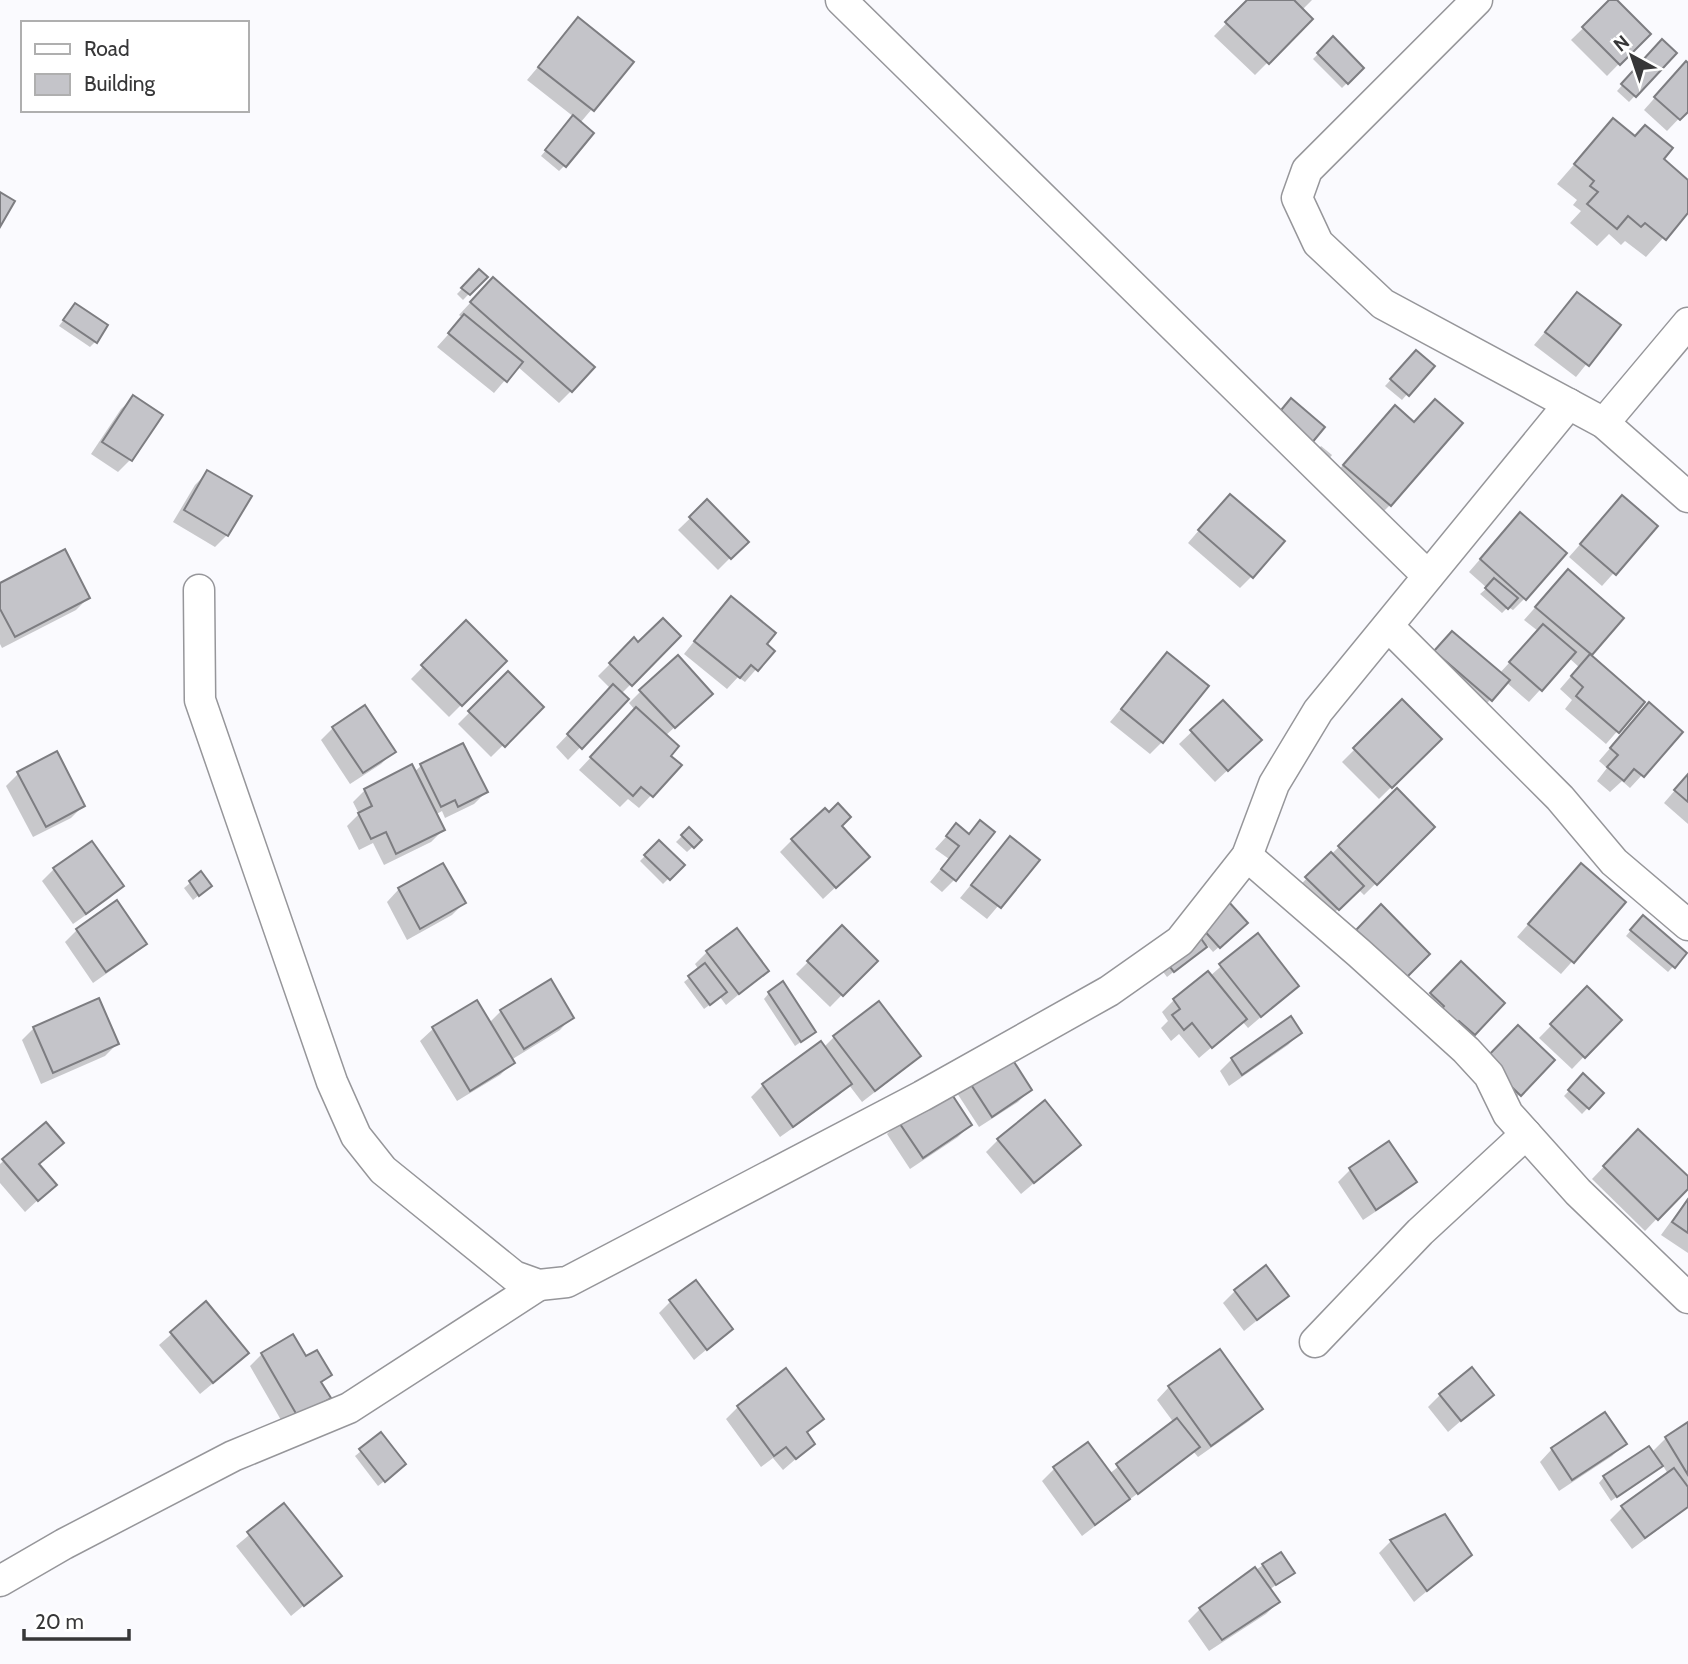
<svg xmlns="http://www.w3.org/2000/svg" width="1688" height="1664" viewBox="0 0 1688 1664" font-family="Cabin,sans-serif">
<style>
.shadow{fill:#0003}
.building{fill:#c4c4c9;stroke:#7d7d81;stroke-width:2}
.lines{fill:none;stroke-linecap:round;stroke-linejoin:round}
.street-casing{stroke:#96969a;stroke-width:33}
.street{stroke:#fff;stroke-width:30}
</style>
<rect width="100%" height="100%" fill="#fafafe"/>
<g class="shadow">
<polygon points="1249,0 1312,0 1302,10 1311,19 1255,75 1214,36"/>
<polygon points="1612,0 1615,0 1648,34 1607,76 1571,40"/>
<polygon points="578,20 632,62 580,123 565,165 559,171 541,156 574,117 527,80"/>
<polygon points="1333,39 1362,68 1342,88 1313,59"/>
<polygon points="1662,41 1675,53 1629,102 1617,91"/>
<polygon points="1688,65 1688,109 1667,131 1644,110 1674,76"/>
<polygon points="1613,120 1688,182 1688,210 1646,257 1625,241 1621,245 1609,234 1597,246 1570,223 1581,211 1573,205 1577,200 1557,184"/>
<polygon points="479,271 485,277 463,300 457,294"/>
<polygon points="481,291 571,391 559,403 517,366 494,393 437,347 463,318 459,315"/>
<polygon points="1577,294 1618,325 1576,377 1534,345"/>
<polygon points="75,305 96,341 90,347 59,326"/>
<polygon points="1411,358 1432,366 1402,400 1385,386"/>
<polygon points="134,397 160,415 130,460 118,472 91,454 121,409"/>
<polygon points="1395,407 1390,505 1372,523 1326,484"/>
<polygon points="1321,446 1332,455 1325,464 1309,460"/>
<polygon points="207,473 227,535 215,547 173,522 195,485"/>
<polygon points="1622,497 1656,526 1602,586 1569,557"/>
<polygon points="707,502 746,542 718,570 678,530"/>
<polygon points="1218,508 1252,576 1240,588 1188,543"/>
<polygon points="1508,527 1525,598 1513,610 1508,607 1502,613 1480,594 1487,588 1469,572"/>
<polygon points="1556,584 1621,618 1588,656 1642,703 1606,744 1565,709 1572,700 1560,689 1579,667 1569,658 1529,702 1506,682 1479,712 1424,664 1440,646 1499,674 1538,631 1524,620"/>
<polygon points="0,585 88,598 76,610 2,648 0,644"/>
<polygon points="719,610 772,651 745,682 738,677 727,689 684,654"/>
<polygon points="466,623 505,661 449,717 411,679"/>
<polygon points="679,636 621,694 627,699 568,760 556,747 611,689 598,676 634,640 638,645"/>
<polygon points="1167,654 1162,742 1150,754 1110,722"/>
<polygon points="508,674 542,707 491,757 458,724"/>
<polygon points="641,691 698,706 665,736 668,756 679,766 639,808 628,799 620,807 579,770 635,710 629,703"/>
<polygon points="1223,702 1247,752 1215,782 1179,744"/>
<polygon points="1402,702 1440,739 1379,799 1342,762"/>
<polygon points="1637,717 1642,775 1630,788 1622,781 1610,792 1597,781 1607,768 1599,761"/>
<polygon points="333,728 393,752 381,764 350,784 321,740"/>
<polygon points="421,766 486,792 474,804 445,818 442,811 435,815 443,830 431,842 384,865 373,843 359,850 347,826 359,814 353,802 365,790 414,772"/>
<polygon points="19,773 83,806 71,818 33,837 6,786"/>
<polygon points="1688,775 1688,824 1664,803"/>
<polygon points="1397,790 1433,827 1364,895 1358,889 1326,921 1295,890"/>
<polygon points="980,822 954,880 942,892 930,882 949,859 935,849 956,826 968,835"/>
<polygon points="840,826 855,869 823,899 780,852 792,840"/>
<polygon points="689,829 700,840 687,852 676,842"/>
<polygon points="659,842 682,865 663,884 640,861"/>
<polygon points="999,851 1037,860 987,919 960,898"/>
<polygon points="443,865 464,903 452,915 407,940 387,902 399,889"/>
<polygon points="54,869 122,886 110,898 73,924 42,881"/>
<polygon points="201,874 210,886 193,900 184,888"/>
<polygon points="1569,878 1624,903 1561,974 1517,937"/>
<polygon points="1637,923 1685,954 1668,972 1626,936"/>
<polygon points="842,928 875,961 830,1007 796,974"/>
<polygon points="1240,929 1213,952 1207,945 1167,977 1158,965 1196,932"/>
<polygon points="77,930 145,943 133,955 93,983 65,942"/>
<polygon points="1257,935 1297,986 1248,1028 1242,1021 1199,1058 1179,1034 1171,1041 1161,1028 1168,1021 1162,1012 1174,1000 1208,973 1210,976"/>
<polygon points="707,952 767,971 726,1005 720,997 704,1009 684,982 699,970 695,964"/>
<polygon points="1461,963 1502,1003 1461,1046 1426,1000"/>
<polygon points="1587,989 1619,1020 1572,1069 1539,1038"/>
<polygon points="769,993 808,1037 795,1046 764,999"/>
<polygon points="476,1002 489,1023 501,1011 572,1017 560,1030 511,1060 512,1063 500,1075 457,1101 420,1041 433,1029"/>
<polygon points="34,1028 117,1044 105,1056 41,1084 22,1040"/>
<polygon points="1300,1033 1288,1045 1229,1086 1220,1071 1232,1059"/>
<polygon points="834,1037 918,1056 906,1068 862,1102 849,1085 838,1096 780,1137 751,1097 763,1085 824,1047"/>
<polygon points="1009,1056 1030,1090 1018,1102 979,1127 957,1093"/>
<polygon points="1553,1060 1507,1107 1473,1074"/>
<polygon points="1583,1076 1602,1093 1582,1114 1564,1096"/>
<polygon points="899,1122 970,1125 958,1137 910,1169 887,1134"/>
<polygon points="45,1124 62,1143 38,1166 54,1185 25,1212 0,1183 0,1164"/>
<polygon points="1638,1131 1688,1178 1688,1186 1645,1231 1592,1179"/>
<polygon points="998,1140 1079,1145 1021,1194 986,1152"/>
<polygon points="1389,1144 1414,1182 1402,1194 1363,1220 1338,1182 1350,1170"/>
<polygon points="1688,1198 1688,1253 1661,1235"/>
<polygon points="1235,1291 1287,1296 1244,1331 1223,1303"/>
<polygon points="671,1301 731,1329 694,1360 659,1313"/>
<polygon points="206,1304 235,1365 200,1394 159,1345"/>
<polygon points="262,1354 306,1359 329,1374 320,1384 328,1397 316,1410 285,1427 250,1366"/>
<polygon points="785,1371 821,1419 806,1434 813,1444 783,1470 773,1458 761,1467 726,1419 738,1407"/>
<polygon points="1169,1387 1261,1409 1249,1421 1198,1457 1193,1451 1082,1536 1042,1481 1054,1469 1088,1444 1109,1474 1174,1423 1157,1400"/>
<polygon points="1492,1394 1448,1432 1428,1407 1440,1395"/>
<polygon points="1688,1424 1688,1507 1632,1549 1610,1520 1622,1508 1668,1474 1662,1464 1611,1501 1599,1483 1604,1477 1651,1453 1666,1438"/>
<polygon points="381,1435 398,1470 378,1486 355,1456"/>
<polygon points="1624,1444 1612,1456 1559,1491 1540,1462 1552,1449"/>
<polygon points="284,1506 339,1576 291,1616 236,1546"/>
<polygon points="1444,1516 1470,1555 1414,1602 1379,1553 1391,1541"/>
<polygon points="1263,1565 1293,1573 1269,1590 1278,1602 1266,1614 1209,1651 1188,1621 1200,1609"/>
</g>
<g class="building">
<polygon points="1247,0 1294,0 1313,19 1269,64 1225,22"/>
<polygon points="1609,0 1617,0 1651,34 1620,65 1582,27"/>
<polygon points="578,17 634,62 594,111 538,67"/>
<polygon points="1333,36 1364,68 1348,84 1317,53"/>
<polygon points="1662,39 1677,53 1636,97 1621,84"/>
<polygon points="1686,61 1688,63 1688,112 1680,120 1654,97"/>
<polygon points="573,115 594,133 566,167 545,150"/>
<polygon points="1613,118 1635,136 1645,125 1673,148 1664,159 1688,180 1688,213 1666,240 1645,223 1641,227 1628,216 1617,229 1587,204 1598,192 1590,186 1594,181 1574,164"/>
<polygon points="0,192 15,201 0,227"/>
<polygon points="479,269 488,277 470,295 461,288"/>
<polygon points="493,277 595,367 572,392 470,302"/>
<polygon points="1577,292 1621,325 1589,366 1545,332"/>
<polygon points="75,303 108,325 97,343 63,320"/>
<polygon points="464,314 523,362 507,382 448,333"/>
<polygon points="1416,350 1435,366 1409,396 1390,379"/>
<polygon points="133,395 163,415 132,461 102,442"/>
<polygon points="1291,398 1325,427 1311,444 1277,415"/>
<polygon points="1435,399 1463,423 1391,506 1343,465 1395,405 1414,422"/>
<polygon points="207,470 252,496 228,536 184,510"/>
<polygon points="1230,494 1285,541 1253,578 1198,530"/>
<polygon points="1622,495 1658,526 1616,575 1580,544"/>
<polygon points="707,499 749,542 731,559 689,517"/>
<polygon points="1520,512 1567,553 1526,600 1480,559"/>
<polygon points="65,549 90,598 15,637 0,609 0,583"/>
<polygon points="1568,569 1624,618 1592,655 1535,607"/>
<polygon points="1494,578 1518,598 1508,609 1485,588"/>
<polygon points="731,596 776,633 767,644 775,651 758,671 751,665 740,678 694,641"/>
<polygon points="663,618 681,636 632,686 609,663 634,637 638,642"/>
<polygon points="466,620 507,661 462,706 421,665"/>
<polygon points="1543,624 1576,652 1542,691 1509,662"/>
<polygon points="1452,631 1510,680 1492,701 1434,651"/>
<polygon points="1167,652 1209,686 1163,743 1121,709"/>
<polygon points="1590,654 1645,702 1619,733 1576,696 1583,687 1571,676"/>
<polygon points="678,655 713,694 675,728 639,690"/>
<polygon points="508,671 544,707 505,747 468,711"/>
<polygon points="613,684 629,699 582,749 567,734"/>
<polygon points="1402,699 1442,739 1392,788 1353,748"/>
<polygon points="1223,700 1262,740 1228,771 1190,730"/>
<polygon points="1649,702 1683,732 1644,777 1634,769 1624,781 1607,767 1618,755 1610,748"/>
<polygon points="365,705 396,752 363,773 332,727"/>
<polygon points="636,707 679,746 671,756 682,765 653,797 641,787 633,796 590,757"/>
<polygon points="463,743 488,792 458,807 455,800 441,807 420,764"/>
<polygon points="57,751 85,806 46,827 17,772"/>
<polygon points="412,764 445,830 396,854 386,832 371,839 358,813 372,806 364,789"/>
<polygon points="1688,774 1688,802 1674,790"/>
<polygon points="1397,788 1435,827 1377,885 1338,846"/>
<polygon points="838,803 851,817 842,826 870,857 836,888 791,839 825,808 829,812"/>
<polygon points="980,820 995,832 956,881 941,869 959,846 946,836 956,823 969,834"/>
<polygon points="689,827 702,840 694,848 681,835"/>
<polygon points="1010,836 1040,860 1001,908 971,885"/>
<polygon points="659,840 685,865 670,880 644,855"/>
<polygon points="92,841 124,886 86,914 53,868"/>
<polygon points="1331,852 1364,886 1339,910 1305,877"/>
<polygon points="443,863 466,903 420,929 398,888"/>
<polygon points="1581,863 1626,902 1574,963 1528,924"/>
<polygon points="201,871 212,886 199,896 189,881"/>
<polygon points="117,900 147,944 106,972 76,929"/>
<polygon points="1228,901 1248,923 1220,948 1200,926"/>
<polygon points="1381,904 1430,954 1405,979 1356,930"/>
<polygon points="1643,915 1687,953 1675,968 1630,930"/>
<polygon points="842,925 878,961 843,996 807,961"/>
<polygon points="737,928 769,971 739,994 706,951"/>
<polygon points="1197,933 1207,947 1174,972 1163,958"/>
<polygon points="1258,933 1299,986 1261,1017 1219,964"/>
<polygon points="1461,961 1505,1003 1475,1035 1459,1021 1451,1029 1437,1015 1444,1006 1430,993"/>
<polygon points="705,963 727,992 710,1005 688,976"/>
<polygon points="1208,971 1247,1019 1212,1048 1192,1023 1184,1030 1172,1015 1180,1009 1173,999"/>
<polygon points="551,979 574,1018 524,1049 500,1010"/>
<polygon points="783,981 816,1032 801,1042 768,992"/>
<polygon points="1587,986 1622,1020 1585,1058 1550,1024"/>
<polygon points="99,998 119,1044 53,1073 33,1027"/>
<polygon points="477,1000 515,1063 470,1091 432,1027"/>
<polygon points="879,1001 921,1056 875,1091 833,1036"/>
<polygon points="1291,1016 1302,1033 1242,1075 1231,1058"/>
<polygon points="1518,1025 1555,1060 1521,1096 1484,1060"/>
<polygon points="821,1041 852,1084 793,1127 762,1084"/>
<polygon points="1009,1054 1032,1090 992,1117 968,1080"/>
<polygon points="1583,1073 1604,1093 1589,1109 1568,1090"/>
<polygon points="947,1087 972,1125 923,1158 898,1121"/>
<polygon points="1045,1100 1081,1145 1034,1183 997,1139"/>
<polygon points="46,1122 64,1143 39,1164 57,1185 38,1201 2,1159"/>
<polygon points="1638,1129 1688,1176 1688,1189 1658,1220 1603,1166"/>
<polygon points="1389,1141 1417,1182 1376,1210 1349,1168"/>
<polygon points="1688,1199 1688,1233 1672,1222"/>
<polygon points="1266,1265 1289,1296 1257,1320 1234,1290"/>
<polygon points="696,1280 733,1329 707,1350 669,1300"/>
<polygon points="206,1301 249,1353 213,1383 170,1332"/>
<polygon points="293,1334 306,1356 317,1350 332,1375 321,1382 331,1398 298,1417 261,1353"/>
<polygon points="1220,1349 1263,1409 1211,1446 1168,1386"/>
<polygon points="1472,1367 1494,1395 1461,1421 1439,1394"/>
<polygon points="786,1368 824,1419 807,1432 815,1444 796,1459 786,1447 774,1456 737,1406"/>
<polygon points="1605,1412 1627,1444 1572,1480 1551,1448"/>
<polygon points="1177,1418 1200,1447 1138,1494 1116,1464"/>
<polygon points="1688,1422 1688,1475 1665,1437"/>
<polygon points="381,1432 406,1464 385,1482 359,1449"/>
<polygon points="1088,1442 1130,1499 1095,1525 1053,1467"/>
<polygon points="1649,1446 1663,1466 1617,1497 1603,1476"/>
<polygon points="1674,1468 1688,1487 1688,1507 1645,1538 1621,1506"/>
<polygon points="284,1503 342,1576 304,1606 247,1532"/>
<polygon points="1445,1514 1472,1555 1427,1591 1390,1540"/>
<polygon points="1281,1552 1295,1573 1276,1585 1262,1564"/>
<polygon points="1255,1567 1280,1602 1222,1640 1199,1608"/>
</g>
<g class="lines">
<g class="street-casing">
<g id="street">
<polyline points="841,0 1428,576"/>
<polyline points="1477,0 1307,170 1297,198 1318,243 1383,304 1604,423 1688,497"/>
<polyline points="1604,423 1688,323"/>
<polyline points="199,590 200,700 332,1082 356,1136 383,1170 514,1276 539,1285 567,1282 922,1096 1109,991 1180,941 1247,856 1274,784 1318,711 1569,404"/>
<polyline points="1388,626 1560,798 1614,862 1688,925"/>
<polyline points="1247,856 1359,953 1466,1050 1489,1075 1508,1114 1578,1192 1688,1298"/>
<polyline points="1315,1342 1420,1232 1526,1134"/>
<polyline points="0,1581 64,1544 233,1456 349,1408 539,1285"/>
</g>
</g>
<use href="#street" class="street"/>
</g>
<rect x="21" y="21" width="228" height="91" fill="#ffffff" stroke="#afafaf" stroke-width="2"/>
<rect x="35" y="44" width="35" height="10" fill="#ffffff" stroke="#afafaf" stroke-width="2"/>
<text x="84" y="56" font-size="21" fill="#373738">Road</text>
<rect x="35" y="74" width="35" height="21" fill="#c4c4c9" stroke="#afafaf" stroke-width="2"/>
<text x="84" y="91" font-size="21" fill="#373738">Building</text>
<g transform="translate(1632 56) rotate(320)" stroke="#ffffff" stroke-width="5" paint-order="stroke">
<path d="M0-5L12 26L0 18L-12 26Z" fill="#373738"/>
<text y="-10" font-size="19" font-weight="bold" text-anchor="middle" fill="#373738">N</text>
</g>
<path d="M24 1629v10h105v-10" fill="none" stroke="#373738" stroke-width="3.5"/>
<text x="35" y="1629" font-size="21" fill="#373738" stroke="#ffffff" stroke-width="5" paint-order="stroke">20 m</text>
</svg>
